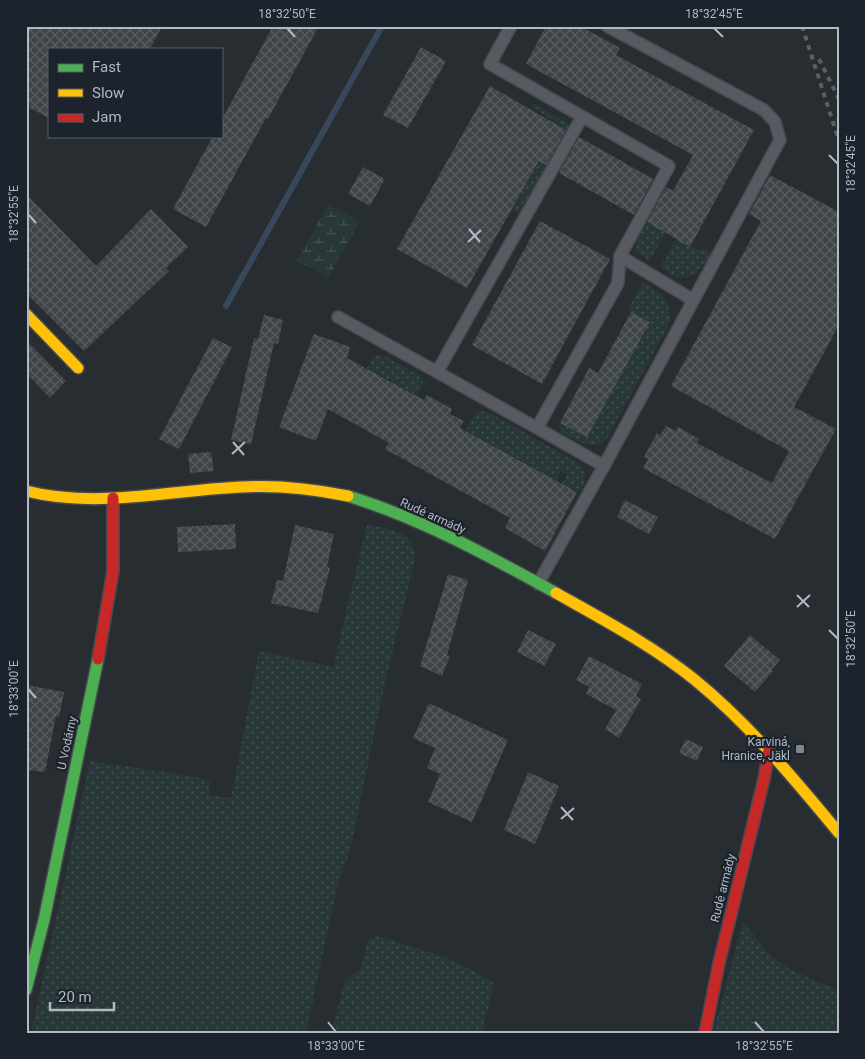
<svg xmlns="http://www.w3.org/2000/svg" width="865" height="1059" viewBox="0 0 865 1059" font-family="Roboto,sans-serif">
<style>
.grass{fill:url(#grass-dots)}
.wetland{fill:url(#wetland-marsh)}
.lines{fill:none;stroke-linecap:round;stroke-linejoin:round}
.stream{stroke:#37485b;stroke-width:6}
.building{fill:url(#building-cross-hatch)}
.lane-casing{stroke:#46494d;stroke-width:14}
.fast-casing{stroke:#46494d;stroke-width:14}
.slow-casing{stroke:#46494d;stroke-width:14}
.jam-casing{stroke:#46494d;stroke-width:14}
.lane{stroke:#575a60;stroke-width:11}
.fast{stroke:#4caf50;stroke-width:11}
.slow{stroke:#ffc107;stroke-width:11}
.jam{stroke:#c62828;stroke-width:11}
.rail{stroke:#5b5f64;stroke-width:4;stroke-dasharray:5 5;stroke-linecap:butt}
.ticks{fill:none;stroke:#b1b9c3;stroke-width:2}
.poi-dot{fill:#818890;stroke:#1c232c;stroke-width:2}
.labels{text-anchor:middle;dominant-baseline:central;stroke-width:4.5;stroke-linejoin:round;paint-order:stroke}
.street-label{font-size:12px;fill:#b1b9c3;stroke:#1c232c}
.poi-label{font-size:12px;fill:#b1b9c3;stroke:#1c232c;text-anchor:end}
.neatline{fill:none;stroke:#b1b9c3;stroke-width:2}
.ticks-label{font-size:12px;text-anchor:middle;fill:#b1b9c3}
</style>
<defs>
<pattern id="grass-dots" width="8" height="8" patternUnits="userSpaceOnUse" patternTransform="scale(1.25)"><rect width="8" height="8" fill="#283839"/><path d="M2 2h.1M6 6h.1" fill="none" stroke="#455354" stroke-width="1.8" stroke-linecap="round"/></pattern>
<pattern id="wetland-marsh" width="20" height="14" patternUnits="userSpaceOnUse" patternTransform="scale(1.25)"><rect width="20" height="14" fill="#283839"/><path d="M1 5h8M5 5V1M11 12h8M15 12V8" fill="none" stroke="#455354"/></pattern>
<pattern id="building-cross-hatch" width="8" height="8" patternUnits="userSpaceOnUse" patternTransform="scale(1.25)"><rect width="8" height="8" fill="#3f4449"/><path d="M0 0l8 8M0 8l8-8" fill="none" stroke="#585d62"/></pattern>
</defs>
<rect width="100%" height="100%" fill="#282d32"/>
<g class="grass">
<polygon points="534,104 570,125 519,214 512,210 560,125 533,108"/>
<path d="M649,221l17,12 -16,27 -7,-3 -7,-6c-1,-14 4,-20 13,-30z"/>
<path d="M676,238l20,11h8l9,5c-14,19 -30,35 -51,13l1,-4z"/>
<path d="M643,282c18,11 28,17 27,40l-62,115c-3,3 -6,6 -10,7 -9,3 -32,-7 -38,-14 -2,-3 -1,-5 -1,-8l27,14 62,-115 -20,-11z"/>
<polygon points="378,354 385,356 421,376 423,382 417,395 367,368 375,356"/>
<path d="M479,411l9,1 90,51c11,9 8,18 2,29l-18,-8 5,-9 -6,-4 -5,9 -90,-50 9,-16z"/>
<path d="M367,524c22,6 49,6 48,35l-29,119 -34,163 -5,20 -8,18 -33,154h-275l59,-272 102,15 18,5 -1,14 22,3 28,-147 74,16z"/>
<polygon points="743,922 771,956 789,969 839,991 839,1033 713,1033"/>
<polygon points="379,936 448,958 490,980 494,984 482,1033 331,1033 345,980 361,968 368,939"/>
</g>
<polygon class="wetland" points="328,204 360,221 329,277 297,261"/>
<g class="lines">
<polyline class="stream" points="226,306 382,26"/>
</g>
<g class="building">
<polygon points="26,26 162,26 150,49 49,49 49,118 26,106"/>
<polygon points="273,26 319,26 268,119 266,118 206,227 173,209 213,136 221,136 221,121"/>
<polygon points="546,26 580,26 620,48 616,55 754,130 690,247 647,222 666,187 673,191 693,155 526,64"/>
<polygon points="421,47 446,61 408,128 383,115"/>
<polygon points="490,86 566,130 546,165 539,161 467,288 397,249"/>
<polygon points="579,137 653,179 634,215 559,173"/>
<polygon points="363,167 385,179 370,206 348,194"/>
<polygon points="770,175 839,212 839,325 794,407 836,429 775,539 643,468 648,459 644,457 657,433 660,435 666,426 676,431 678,427 699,439 697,443 772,483 789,451 671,386 761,221 749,214"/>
<polygon points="26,194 96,266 151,209 188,247 166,268 169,271 84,351 26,293"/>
<polygon points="540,221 610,259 542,384 472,345"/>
<polygon points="631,312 650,322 587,437 560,423 589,368 598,373"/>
<polygon points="264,315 283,320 278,344 274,343 251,444 231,440 254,338 258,339"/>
<polygon points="314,334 350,347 347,358 424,400 427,395 452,409 450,414 464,421 460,428 577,492 545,551 505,528 510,518 385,449 389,443 328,409 316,441 279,427"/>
<polygon points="213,338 232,347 179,449 159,439"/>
<polygon points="26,340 66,381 50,398 26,373"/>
<polygon points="211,452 214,471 190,473 188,454"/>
<polygon points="625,500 658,517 649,534 617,517"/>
<polygon points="235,524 236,549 178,552 177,527"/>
<polygon points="295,525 334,534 327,567 330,568 318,613 271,603 277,580 283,581"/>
<polygon points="448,574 468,580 447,655 450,656 442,676 420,666"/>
<polygon points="528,630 556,644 544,666 517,652"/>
<polygon points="750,635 780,660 771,670 773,671 755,692 724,666"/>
<polygon points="589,656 642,684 636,696 641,699 619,738 605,729 616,710 586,694 589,687 576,680"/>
<polygon points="26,685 64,692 59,717 56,716 45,772 26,770"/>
<polygon points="429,703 508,740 472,822 428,802 440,774 427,768 435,748 413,738"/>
<polygon points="686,739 703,747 697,761 679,753"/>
<polygon points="528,772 559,786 535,844 504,830"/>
</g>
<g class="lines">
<g class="lane-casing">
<g id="lane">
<polyline points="511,26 490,64 669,166 620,256 618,283 537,428 604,466"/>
<polyline points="620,256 693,300"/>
<polyline points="338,317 437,372"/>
<polyline points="537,428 437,372 582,117"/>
<polyline points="538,584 604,466 780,140 775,122 764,110 607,26"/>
</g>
</g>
<g class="fast-casing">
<g id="fast">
<path d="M348,496c74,23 141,60 208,97"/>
<polyline points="26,990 44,920 98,659"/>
</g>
</g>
<g class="slow-casing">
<g id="slow">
<polyline points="26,314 78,368"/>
<path d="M26,491c71,18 145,-1 216,-4 36,-2 71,2 106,9"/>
<path d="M556,593c48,27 97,53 139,87 55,45 99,99 144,153"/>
</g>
</g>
<g class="jam-casing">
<g id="jam">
<polyline points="98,659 113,571 113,498"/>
<polyline points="705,1033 719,963 764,779 769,750"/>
</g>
</g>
<use href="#lane" class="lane"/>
<use href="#fast" class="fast"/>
<use href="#slow" class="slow"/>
<use href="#jam" class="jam"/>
<g class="rail">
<polyline points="802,26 839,141"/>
<polyline points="819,59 839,99"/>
</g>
</g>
<path class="ticks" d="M287,28l8,9M714,28l9,9M829,155l9,9M28,214l8,9M469,229l11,13M468,242l13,-12M233,442l11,13M232,454l13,-12M797,595l12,12M797,607l13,-12M829,630l9,9M28,689l8,9M561,807l12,13M561,819l13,-11M328,1022l8,10M755,1022l9,10"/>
<rect class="poi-dot" x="795" y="744" width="10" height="10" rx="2.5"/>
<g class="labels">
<g class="street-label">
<text transform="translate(433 516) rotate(24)">Rudé armády</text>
<text transform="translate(67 743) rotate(-78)">U Vodárny</text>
<text transform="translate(723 888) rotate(-76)">Rudé armády</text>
</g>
<g class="poi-label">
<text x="790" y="742">Karviná,<tspan x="790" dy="14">Hranice, Jäkl</tspan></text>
</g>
</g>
<rect width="865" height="1059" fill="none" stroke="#1c232c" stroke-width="55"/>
<rect x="48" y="48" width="175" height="90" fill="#1c232c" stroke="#585f68"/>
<rect x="58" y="64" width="25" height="8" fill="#4caf50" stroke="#585f68"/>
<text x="92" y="72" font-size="15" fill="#b1b9c3">Fast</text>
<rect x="58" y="89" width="25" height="8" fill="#ffc107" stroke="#585f68"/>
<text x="92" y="98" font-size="15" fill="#b1b9c3">Slow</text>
<rect x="58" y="114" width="25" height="8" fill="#c62828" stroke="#585f68"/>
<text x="92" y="122" font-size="15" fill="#b1b9c3">Jam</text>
<path d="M50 1002v8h64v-8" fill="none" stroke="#b1b9c3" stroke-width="2.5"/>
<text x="58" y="1002" font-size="15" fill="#b1b9c3" stroke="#1c232c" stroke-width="4" paint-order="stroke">20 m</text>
<rect x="28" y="28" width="810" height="1004" class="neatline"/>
<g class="ticks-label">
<text x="287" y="18">18°32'50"E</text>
<text x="714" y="18">18°32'45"E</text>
<text transform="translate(851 164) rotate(-90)" y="4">18°32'45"E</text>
<text transform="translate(14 214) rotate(-90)" y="4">18°32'55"E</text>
<text transform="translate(851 639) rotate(-90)" y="4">18°32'50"E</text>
<text transform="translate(14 689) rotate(-90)" y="4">18°33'00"E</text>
<text x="336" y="1050">18°33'00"E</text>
<text x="764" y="1050">18°32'55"E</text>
</g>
</svg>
